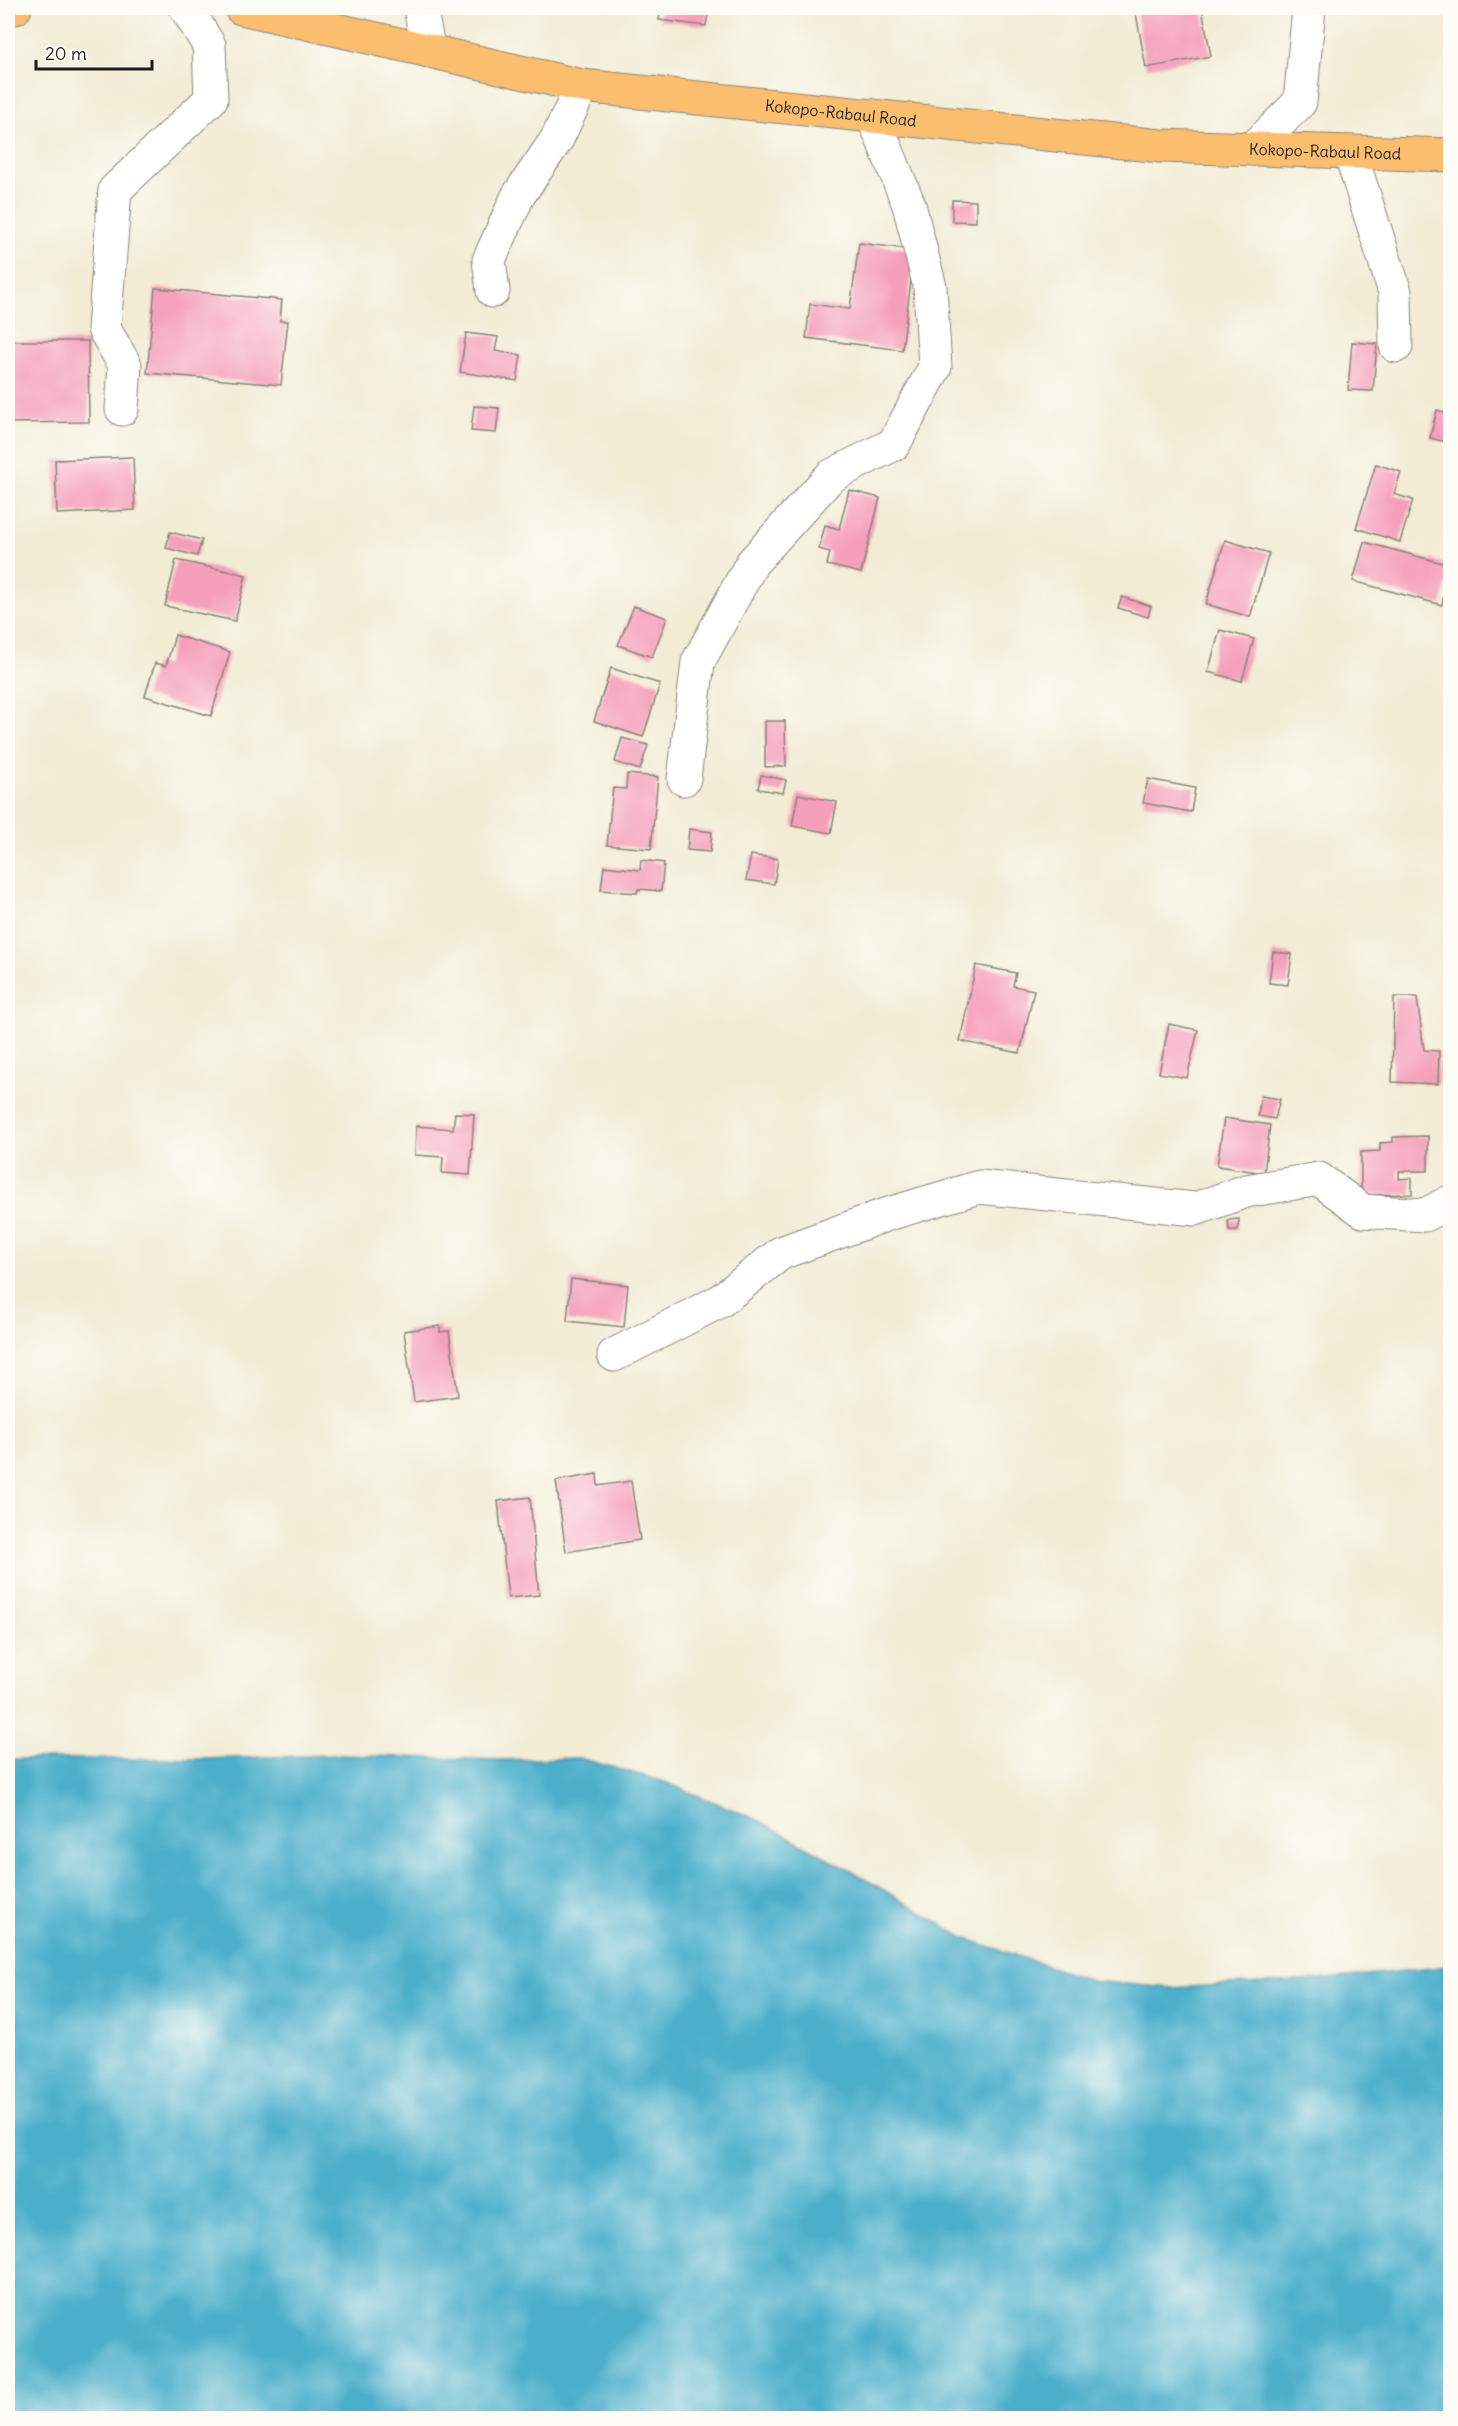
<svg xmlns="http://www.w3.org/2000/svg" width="1458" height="2426" viewBox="0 0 1458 2426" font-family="Delius,sans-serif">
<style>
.water{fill:#4cafcb;stroke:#346674;stroke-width:1.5}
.building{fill:#f59eba}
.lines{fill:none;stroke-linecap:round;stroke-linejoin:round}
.minor-casing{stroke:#878478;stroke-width:35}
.major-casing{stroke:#878478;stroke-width:35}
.minor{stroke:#fff;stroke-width:33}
.major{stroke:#fbbe6e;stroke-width:33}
.labels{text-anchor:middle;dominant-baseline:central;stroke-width:5;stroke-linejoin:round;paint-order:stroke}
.street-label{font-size:16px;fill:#1c1c1c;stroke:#fdfcf7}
</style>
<rect width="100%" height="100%" fill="#fdfcf7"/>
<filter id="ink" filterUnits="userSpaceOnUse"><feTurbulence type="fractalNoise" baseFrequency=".0167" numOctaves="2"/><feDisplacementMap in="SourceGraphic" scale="12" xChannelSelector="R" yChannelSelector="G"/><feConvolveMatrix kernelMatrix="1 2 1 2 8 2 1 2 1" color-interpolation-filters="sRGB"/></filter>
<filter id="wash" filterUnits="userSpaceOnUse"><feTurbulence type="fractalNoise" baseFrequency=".008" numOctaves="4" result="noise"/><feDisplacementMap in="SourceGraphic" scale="24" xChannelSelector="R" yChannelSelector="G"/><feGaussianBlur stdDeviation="1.35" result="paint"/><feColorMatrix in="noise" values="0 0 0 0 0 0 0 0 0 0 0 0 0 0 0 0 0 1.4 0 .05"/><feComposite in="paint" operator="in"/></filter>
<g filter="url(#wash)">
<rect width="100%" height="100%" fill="#f2ecd5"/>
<polygon class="water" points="339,1755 499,1760 579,1758 662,1781 758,1820 857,1874 964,1938 1092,1981 1171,1988 1318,1980 1450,1966 1450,2418 8,2418 8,1759 202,1759"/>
<g id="blocks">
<g class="building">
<polygon points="661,8 709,8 706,26 659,20"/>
<polygon points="1135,8 1202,8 1211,56 1146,68"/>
<polygon points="952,200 976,201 976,222 952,221"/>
<polygon points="859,243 915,250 902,350 806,338 810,304 850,309"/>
<polygon points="155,288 282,300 280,321 288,321 281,385 147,373"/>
<polygon points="466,333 498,337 495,351 521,355 517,381 460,372"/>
<polygon points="8,341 88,341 89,422 8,423"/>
<polygon points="1352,342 1377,344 1373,391 1348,390"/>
<polygon points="474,406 499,408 496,433 471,431"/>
<polygon points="1437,410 1450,414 1450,443 1430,438"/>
<polygon points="133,457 135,510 57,514 55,460"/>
<polygon points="1376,464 1401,472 1394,494 1413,500 1400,542 1356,528"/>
<polygon points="849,490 880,498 861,573 827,565 830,552 819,549 825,525 839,529"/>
<polygon points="170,532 202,540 197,556 166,548"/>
<polygon points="1225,540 1269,553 1250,617 1206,604"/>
<polygon points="1364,542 1450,565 1442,605 1353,581"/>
<polygon points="176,560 246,575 235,621 165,606"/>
<polygon points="1122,597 1151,606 1148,617 1118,608"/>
<polygon points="634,606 667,618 652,657 618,645"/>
<polygon points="1220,630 1254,639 1242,681 1208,672"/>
<polygon points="175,635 230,652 211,716 145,696 155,663 166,666"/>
<polygon points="611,668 660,684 643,737 594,721"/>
<polygon points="765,721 785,721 786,766 765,767"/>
<polygon points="622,738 648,745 640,770 615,762"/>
<polygon points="627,774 658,777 651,849 607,845 613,788 626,789"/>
<polygon points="761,775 786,780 783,793 758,789"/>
<polygon points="1148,779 1195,788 1191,812 1143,803"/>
<polygon points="798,794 837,802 831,833 792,826"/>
<polygon points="689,829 712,832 710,852 687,850"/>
<polygon points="751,855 778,859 774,884 746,880"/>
<polygon points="641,860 664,863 661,891 638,889 637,893 601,890 604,866 640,870"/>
<polygon points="1273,952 1292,954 1288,985 1269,983"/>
<polygon points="976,965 1016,973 1013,986 1034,990 1020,1053 960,1041"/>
<polygon points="1394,997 1417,997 1424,1050 1439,1051 1438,1084 1392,1082"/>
<polygon points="1169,1024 1198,1030 1187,1078 1159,1073"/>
<polygon points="1261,1096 1280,1099 1275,1119 1258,1116"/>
<polygon points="455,1113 474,1114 470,1175 442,1173 443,1157 415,1155 416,1126 453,1129"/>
<polygon points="1224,1118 1270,1125 1264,1173 1217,1166"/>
<polygon points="1428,1136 1428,1171 1399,1171 1399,1179 1412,1178 1412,1194 1361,1195 1361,1152 1380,1151 1380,1143 1393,1142 1393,1137"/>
<polygon points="1239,1219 1238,1230 1229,1230 1228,1220"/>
<polygon points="571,1279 628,1285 624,1327 567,1321"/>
<polygon points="440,1326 440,1332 449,1331 458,1396 414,1402 404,1331"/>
<polygon points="597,1474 598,1486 631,1481 640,1540 566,1552 556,1481"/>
<polygon points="530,1497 539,1595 508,1598 498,1501"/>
</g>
</g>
</g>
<g filter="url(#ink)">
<use href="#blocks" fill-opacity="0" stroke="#878478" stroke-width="1.5"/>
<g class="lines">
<g class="minor-casing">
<g id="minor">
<polyline points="420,8 429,51"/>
<polyline points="1253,149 1300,102 1309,8"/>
<polyline points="1350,152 1395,292 1396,346"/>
<polyline points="493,291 489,260 518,196 557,139 582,86"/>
<polyline points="122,409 125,365 104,329 115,190 211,99 209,45 186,8"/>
<polyline points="684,779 698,662 752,563 831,476 894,444 935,367 930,287 909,205 873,116"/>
<polyline points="614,1355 720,1301 781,1253 885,1215 979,1187 1195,1209 1246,1191 1319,1179 1363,1211 1425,1215 1450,1202"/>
</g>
</g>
<g class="major-casing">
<g id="major">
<polyline points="8,8 15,8"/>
<path id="s1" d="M241,8l341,78 579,60 289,9"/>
</g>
</g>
<use href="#minor" class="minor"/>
<use href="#major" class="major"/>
</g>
</g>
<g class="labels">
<g class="street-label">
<text stroke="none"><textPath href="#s1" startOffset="610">Kokopo-Rabaul Road</textPath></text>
<text stroke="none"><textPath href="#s1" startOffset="1096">Kokopo-Rabaul Road</textPath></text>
</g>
</g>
<rect width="1458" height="2426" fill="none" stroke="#fdfcf7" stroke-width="30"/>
<path d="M36 60v9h116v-9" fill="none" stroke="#1c1c1c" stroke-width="3"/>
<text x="45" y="60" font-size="18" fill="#1c1c1c" stroke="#fdfcf7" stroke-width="4.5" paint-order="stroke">20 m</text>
</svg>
